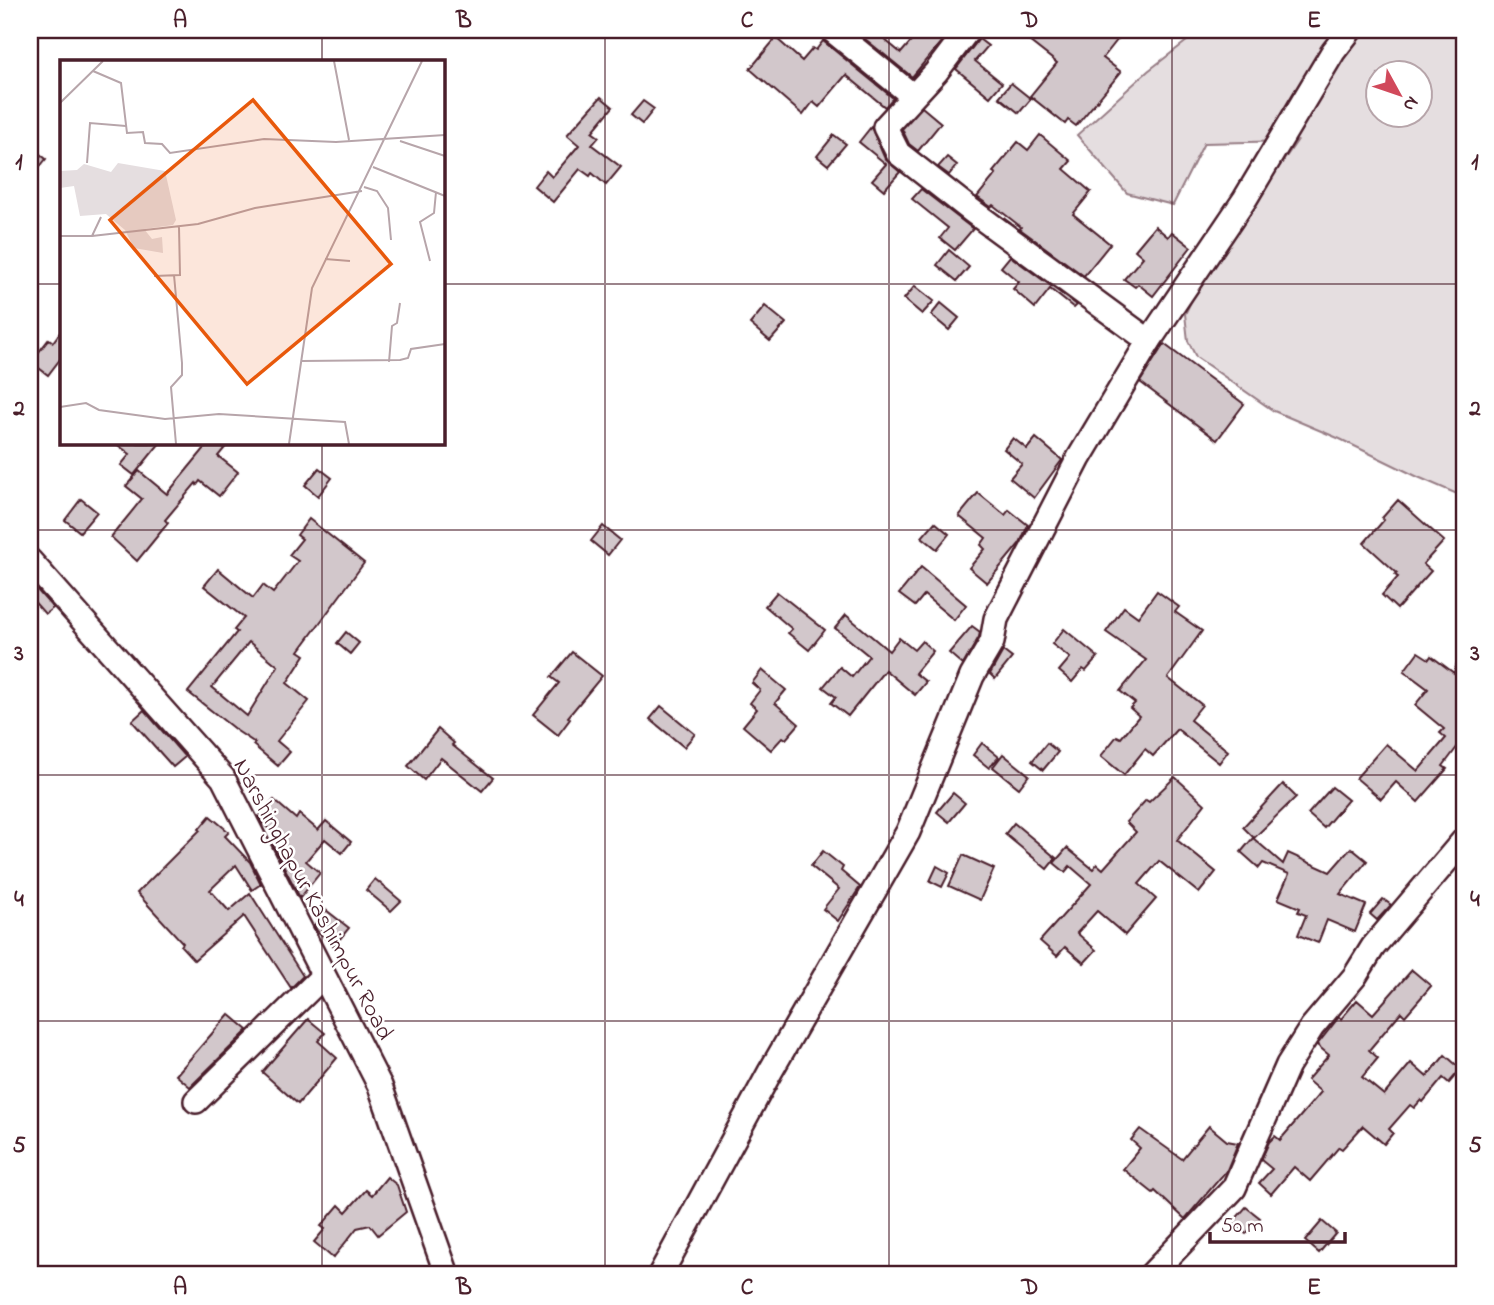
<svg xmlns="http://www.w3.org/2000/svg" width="1494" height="1305" viewBox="0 0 1494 1305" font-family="'Indie Flower',sans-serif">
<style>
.green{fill:#e5dee0;stroke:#987e86;stroke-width:2;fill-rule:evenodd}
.building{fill:#d2c7cb;stroke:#4a1f2b;stroke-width:2;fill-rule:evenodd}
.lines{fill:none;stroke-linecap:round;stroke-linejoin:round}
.minor-casing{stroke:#4a1f2b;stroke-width:28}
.minor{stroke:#fff;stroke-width:23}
.grid{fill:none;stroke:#4a1f2b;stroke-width:2;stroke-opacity:0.55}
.labels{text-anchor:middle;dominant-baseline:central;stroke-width:5;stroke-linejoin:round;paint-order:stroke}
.street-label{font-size:24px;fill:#4a1f2b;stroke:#fff}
.inset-road{fill:none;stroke:#b7a5aa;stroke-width:2}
.view{fill:#e8590c;fill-opacity:0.15;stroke:#e8590c;stroke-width:3.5}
.inset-edge{fill:none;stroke:#4a1f2b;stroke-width:3.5}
.neatline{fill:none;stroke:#4a1f2b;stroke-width:2.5}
.grid-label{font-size:23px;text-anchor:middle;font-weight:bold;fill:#4a1f2b}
</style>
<rect width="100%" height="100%" fill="#fff"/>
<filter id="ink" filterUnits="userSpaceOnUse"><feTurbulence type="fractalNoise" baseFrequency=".0143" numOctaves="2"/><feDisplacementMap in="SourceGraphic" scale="14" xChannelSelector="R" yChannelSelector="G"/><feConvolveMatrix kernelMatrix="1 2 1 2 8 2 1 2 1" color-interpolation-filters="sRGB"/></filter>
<g filter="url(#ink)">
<path class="green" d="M1201,30h155l17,4 9,-4h82v467l-46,-20 -78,-38 -66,-28 -78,-54 -8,-16 -3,-27 17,-35 95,-138 -93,2 -31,62 -46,-12 -50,-58 71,-64zM1378,74h42v42h-42z"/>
<g class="building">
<polygon points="854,30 873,30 901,53 921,30 951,30 912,77"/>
<polygon points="1015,30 1125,30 1103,58 1121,72 1076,126 1068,120 1065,124 1030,96 1057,63"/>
<polygon points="776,38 802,61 813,48 816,50 823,41 893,98 885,107 846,75 819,107 813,102 803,115 750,69"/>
<polygon points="979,39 988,46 975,61 1002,83 990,97 956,69"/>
<polygon points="1011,83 1031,99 1019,113 999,97"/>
<polygon points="601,97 613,107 592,132 599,137 592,145 621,167 606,185 592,173 590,176 580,169 553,202 534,186 546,171 552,177 579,145 567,135"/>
<polygon points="643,101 654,109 642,124 631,115"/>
<polygon points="922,107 941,123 918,151 909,144 902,129"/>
<polygon points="871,127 885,159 900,172 884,190 872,180 886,164 859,142"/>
<polygon points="834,135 846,144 828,165 817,156"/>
<polygon points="1040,135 1071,161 1064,169 1091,192 1073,214 1110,244 1084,276 1020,229 1021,227 993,205 991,207 977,197 996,174 993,172 1018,142 1028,150"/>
<polygon points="30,146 46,159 30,179"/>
<polygon points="947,157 957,165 949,175 938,167"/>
<polygon points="921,189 973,229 955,250 940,238 948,228 912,199"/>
<polygon points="1155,226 1168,237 1172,232 1191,247 1153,296 1138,284 1135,287 1124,279 1143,257 1135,250"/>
<polygon points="949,250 969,267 957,281 937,265"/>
<polygon points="1010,256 1077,305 1074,308 1050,289 1035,308 1013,289 1019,282 1001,267"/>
<polygon points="915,286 934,301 922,314 904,299"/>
<polygon points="941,303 959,318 949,330 931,315"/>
<polygon points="765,306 786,323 770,341 750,324"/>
<polygon points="61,331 61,358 48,375 31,362 49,339 53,342"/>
<polygon points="1164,344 1244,404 1217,440 1140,382"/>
<polygon points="1013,438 1027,449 1036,438 1062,460 1034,498 1010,478 1022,464 1004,449"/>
<polygon points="115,443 160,443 134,475 121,465 130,454"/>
<polygon points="209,443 229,443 218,456 238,472 219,496 200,481 197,485 196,483 165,520 168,523 137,561 111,537 142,499 126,486 139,471 167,494"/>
<polygon points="319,468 332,478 318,496 305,485"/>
<polygon points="978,493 1005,515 1009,510 1028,525 1020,543 987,583 969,568 985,549 981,545 986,538 959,516"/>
<polygon points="81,499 97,512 80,532 65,520"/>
<polygon points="1398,500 1444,541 1423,564 1431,571 1397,609 1382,595 1398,577 1395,575 1397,573 1364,543 1384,520 1382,518"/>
<path d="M309,519l55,44 -65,88 6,4 -18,28 22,18 -32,40 13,11 -12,14 -25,-21 2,-2 -18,-12 -49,-39 49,-60 -3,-2 10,-12 -40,-32 14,-17 35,29 10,-13 10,8 25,-32 -9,-6 13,-16 -5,-4zM249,642l29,24 -31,50 -35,-29z"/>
<polygon points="935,522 949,534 937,549 922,537"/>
<polygon points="603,526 620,540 608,555 591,541"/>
<polygon points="921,567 966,605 954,620 924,595 915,606 899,594"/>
<polygon points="30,582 53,608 45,614 30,597"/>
<polygon points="1157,591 1179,607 1175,612 1202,631 1168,678 1202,705 1190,720 1228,751 1219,763 1177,729 1153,756 1145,749 1124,775 1101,756 1117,736 1121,738 1139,716 1130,708 1135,703 1120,691 1146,660 1106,632 1124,607 1138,617"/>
<polygon points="777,592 825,630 809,650 788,633 792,629 765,606"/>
<polygon points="846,615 889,651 899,638 914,650 922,641 933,651 915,673 926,682 915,695 885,670 848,716 831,703 836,697 823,687 840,667 852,677 869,656 835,628"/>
<polygon points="972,626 980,632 979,637 963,665 949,653"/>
<polygon points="1064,629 1098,657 1086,671 1083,669 1072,682 1059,671 1070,658 1052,644"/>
<polygon points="346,632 359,643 350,654 337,643"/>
<polygon points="1461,649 1464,650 1464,738 1443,766 1447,769 1418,802 1396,782 1381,799 1356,778 1386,744 1418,771 1446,738 1440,733 1444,729 1415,705 1428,689 1404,671 1418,652 1429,659 1431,656 1454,673"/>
<polygon points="1003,651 1012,658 995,679 990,674"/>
<polygon points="572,652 602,676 568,717 570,719 558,735 533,715 559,683 551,677"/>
<polygon points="762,670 786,690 775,703 799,724 786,739 783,737 771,750 743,726 757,709 750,703 760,690 752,683"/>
<polygon points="661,706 695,734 684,747 650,719"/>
<polygon points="144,710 185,757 173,767 132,721"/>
<polygon points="438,729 454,743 452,745 493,778 482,791 441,758 424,780 408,766"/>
<polygon points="982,743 999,757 989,768 973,755"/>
<polygon points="1047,743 1058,752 1043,770 1032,761"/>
<polygon points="1003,754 1029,775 1019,788 993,767"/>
<polygon points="1175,777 1205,804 1177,840 1216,872 1199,893 1159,861 1139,884 1156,899 1125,935 1097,911 1077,933 1096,950 1084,963 1065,947 1057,956 1040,941 1091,884 1070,866 1065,872 1054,863 1067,848 1093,869 1097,864 1103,869 1136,832 1126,822 1146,800 1149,802"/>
<polygon points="1283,784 1296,797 1254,838 1243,827"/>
<polygon points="1332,787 1348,800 1324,828 1308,814"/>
<polygon points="953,793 965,803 949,822 937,812"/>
<polygon points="274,800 296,819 299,814 318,830 326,821 351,842 342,853 325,839 306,861 320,873 300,898 273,845 279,838 262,823 259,817"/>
<polygon points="210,816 229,832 225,836 250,862 261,884 252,890 236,865 210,890 229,911 250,893 303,976 291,988 244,916 194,960 181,946 183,943 137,893 200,830 199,829"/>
<polygon points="1014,823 1056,858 1047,869 1005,834"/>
<polygon points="1253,838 1283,864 1288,853 1330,872 1351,848 1367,861 1340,894 1366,905 1355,932 1327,920 1318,943 1298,935 1306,915 1298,912 1300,908 1278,899 1289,874 1263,863 1259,868 1241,852"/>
<polygon points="823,851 843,867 841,871 860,887 838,921 823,909 839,889 811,866"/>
<polygon points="963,855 994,869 980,900 949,886"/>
<polygon points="937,866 949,873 942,887 930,881"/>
<polygon points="375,879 401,901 391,911 366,890"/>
<polygon points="1383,899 1391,905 1377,920 1370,914"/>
<polygon points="326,910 349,928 334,946 317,931 314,925"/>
<polygon points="1412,970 1431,986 1405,1016 1401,1012 1369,1050 1378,1058 1362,1077 1384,1095 1411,1063 1427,1077 1445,1055 1461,1069 1449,1083 1443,1078 1423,1102 1421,1100 1414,1108 1410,1105 1389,1129 1393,1133 1384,1144 1363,1126 1342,1149 1339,1147 1310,1181 1294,1167 1271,1194 1259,1183 1272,1169 1261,1160 1269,1142 1275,1136 1280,1140 1321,1092 1307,1080 1329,1055 1317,1045 1339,1017 1341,1019 1357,1000 1373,1014"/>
<polygon points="229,1014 248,1030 190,1087 176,1075"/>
<polygon points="308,1019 325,1033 318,1041 337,1058 298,1104 262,1072"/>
<polygon points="1209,1126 1227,1141 1238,1143 1227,1170 1185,1219 1155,1191 1153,1193 1123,1169 1140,1148 1131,1140 1140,1129 1182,1159"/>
<polygon points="387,1177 397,1185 406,1212 378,1235 370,1225 357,1228 333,1258 314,1242 325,1229 321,1226 339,1205 346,1212 366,1190 372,1195"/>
<polygon points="1246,1207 1260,1218 1246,1234 1232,1223"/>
<polygon points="1322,1221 1336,1233 1319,1253 1305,1241"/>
</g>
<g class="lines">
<g class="minor-casing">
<g id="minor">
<polyline points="832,30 913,96"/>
<polyline points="968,30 936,72 885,127 898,153 972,211 1149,341"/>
<polyline points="30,561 223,778 380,1086 447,1275"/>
<polyline points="196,1101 323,976"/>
<polyline points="660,1275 770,1072 908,832 972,676 992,642 996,619 1079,458 1149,341 1245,199 1333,52 1350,30"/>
<polyline points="1151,1275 1234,1188 1288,1065 1312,1027 1355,976 1373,947 1464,840"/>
</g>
</g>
<use href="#minor" class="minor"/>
</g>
</g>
<path class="grid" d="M322,30v31M605,30v1245M889,30v1245M1172,30v1245M30,284h31M443,284h1021M322,443v832M30,530h1434M30,775h1434M30,1021h1434"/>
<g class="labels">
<g class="street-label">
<text transform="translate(312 900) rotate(62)">Narshinghapur Kashimpur Road</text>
</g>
</g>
<g transform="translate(60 60)">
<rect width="385" height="385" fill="#fff"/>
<path d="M58,103l47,8 11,49 -3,5 -29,4 8,10 10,-2 1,16 -29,-5 -9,-18 -19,-16 -26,2 -6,-30 -14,2v-17l17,-1 7,-6 27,8z" fill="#e5dee0"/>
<path class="inset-road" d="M274,1l15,79M33,11l28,12 6,50 16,-1 2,11 17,1 8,9 94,-14 72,3 109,-7M0,43l43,-42M340,81l45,15M27,103l3,-40 36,3M313,107l72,29M304,127l13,4 11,17 3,32M0,176h32l9,-19M32,176l106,-12 57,-16 107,-17M265,199l25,2M370,201l-10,-39 14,-9 2,-21M114,215l8,88v12l-11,12 5,57M94,216l26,-1 -1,-48M242,301l98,-1 8,-2 3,-9 34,-5M329,302l3,-36 5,-3 3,-20M0,347l26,-4 13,7 66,9 54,-5 126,8 4,22M229,384l23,-156 110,-227"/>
<path class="view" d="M193,40l138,164 -144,120 -137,-164z"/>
<rect width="385" height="385" class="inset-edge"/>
</g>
<rect width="1494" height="1305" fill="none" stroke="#fff" stroke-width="77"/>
<g transform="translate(1399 94) rotate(130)"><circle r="33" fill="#ffffff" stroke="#b7a5aa" stroke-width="2"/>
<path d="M0-5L12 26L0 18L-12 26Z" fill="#d1495b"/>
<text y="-10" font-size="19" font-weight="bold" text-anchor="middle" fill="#4a1f2b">N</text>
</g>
<path d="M1210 1232v10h135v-10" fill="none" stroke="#4a1f2b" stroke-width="3.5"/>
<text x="1221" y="1232" font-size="21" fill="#4a1f2b" stroke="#ffffff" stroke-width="5" paint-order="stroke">50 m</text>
<rect x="38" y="38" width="1418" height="1228" class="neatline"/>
<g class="grid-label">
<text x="180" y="27">A</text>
<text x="464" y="27">B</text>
<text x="747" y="27">C</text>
<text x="1030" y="27">D</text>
<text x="1314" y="27">E</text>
<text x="19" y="169">1</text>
<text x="1475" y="169">1</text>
<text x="19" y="415">2</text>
<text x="1475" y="415">2</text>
<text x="19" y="660">3</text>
<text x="1475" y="660">3</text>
<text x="19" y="906">4</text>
<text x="1475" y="906">4</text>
<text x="19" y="1152">5</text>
<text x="1475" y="1152">5</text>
<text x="180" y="1294">A</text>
<text x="464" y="1294">B</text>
<text x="747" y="1294">C</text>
<text x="1030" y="1294">D</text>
<text x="1314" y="1294">E</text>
</g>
</svg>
